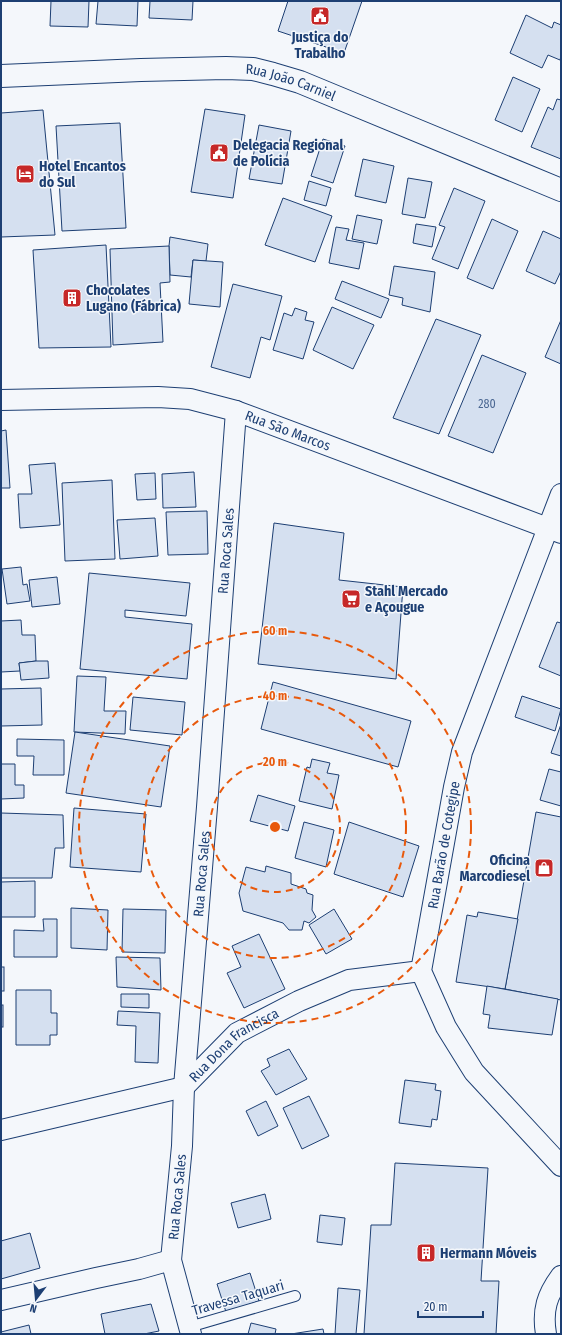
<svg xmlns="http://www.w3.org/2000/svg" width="562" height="1335" viewBox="0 0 562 1335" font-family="'Fira Sans Condensed',sans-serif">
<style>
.building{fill:#d5e0f0;stroke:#1d3f73}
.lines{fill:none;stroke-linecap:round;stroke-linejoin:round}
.lane-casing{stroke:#1d3f73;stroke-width:12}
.street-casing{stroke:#1d3f73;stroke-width:22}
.secondary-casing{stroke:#1d3f73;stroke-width:24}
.lane{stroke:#f4f7fb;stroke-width:10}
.street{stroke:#f4f7fb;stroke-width:20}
.secondary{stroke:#f4f7fb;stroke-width:22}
.ring{fill:none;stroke:#e8590c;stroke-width:2;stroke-dasharray:7 5}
.labels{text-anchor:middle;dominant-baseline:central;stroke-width:3;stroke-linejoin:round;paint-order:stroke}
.number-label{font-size:12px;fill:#4b6792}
.poi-label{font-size:14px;font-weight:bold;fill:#1d3f73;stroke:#f4f7fb;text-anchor:start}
.street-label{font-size:14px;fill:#1d3f73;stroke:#f4f7fb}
.centre{fill:#e8590c;stroke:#f4f7fb;stroke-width:2}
.ring-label{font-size:12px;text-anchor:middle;font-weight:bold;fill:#e8590c;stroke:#f4f7fb;stroke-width:3;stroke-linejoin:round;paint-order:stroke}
</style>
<rect width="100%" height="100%" fill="#f4f7fb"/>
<g class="building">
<polygon points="51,1 89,1 88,27 50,26"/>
<polygon points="98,1 138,1 137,26 96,24"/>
<polygon points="150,1 193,1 192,20 149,18"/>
<polygon points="288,1 362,1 344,53 278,31"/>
<polygon points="526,15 552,28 554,22 561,25 561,56 560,60 548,55 542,68 510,53"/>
<polygon points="513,77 540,89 522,132 495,120"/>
<polygon points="557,99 561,100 561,159 531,147 548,107 553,110"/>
<polygon points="205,109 245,115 233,198 191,192"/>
<polygon points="43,110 55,235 1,237 1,113"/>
<polygon points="120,123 126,228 62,231 56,126"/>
<polygon points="259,125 291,131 282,184 249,179"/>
<polygon points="323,139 345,146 333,183 311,176"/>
<polygon points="363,159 394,166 386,203 355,196"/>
<polygon points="408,178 432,182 425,218 402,214"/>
<polygon points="309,181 331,188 326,206 304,200"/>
<polygon points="454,188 485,201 458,269 432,259 445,227 439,225"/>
<polygon points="283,198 332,216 315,262 265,245"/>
<polygon points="357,215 382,220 377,244 352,239"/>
<polygon points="492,219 518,231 493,289 467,278"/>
<polygon points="416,224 436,227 432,247 413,243"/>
<polygon points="336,227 349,229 346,240 364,243 359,269 329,263"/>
<polygon points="543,231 561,239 561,271 555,284 526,271"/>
<polygon points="170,237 208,244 206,261 193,260 191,277 170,275 169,246"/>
<polygon points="106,245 111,347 39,348 33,250"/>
<polygon points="169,246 170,282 160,283 163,342 113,345 110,249"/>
<polygon points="193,260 223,262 220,307 189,304"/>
<polygon points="394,266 435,272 430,312 402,305 403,298 389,295"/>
<polygon points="342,281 389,299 381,318 335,299"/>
<polygon points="233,284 282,296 270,340 261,337 250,378 211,367"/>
<polygon points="332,307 374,325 353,369 313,350"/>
<polygon points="295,308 307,312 305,320 314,322 303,359 273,350 284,313 292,316"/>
<polygon points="436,319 481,335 439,434 393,418"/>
<polygon points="561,320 561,364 545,357"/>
<polygon points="482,355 526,373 493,453 448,436"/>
<polygon points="6,430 10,488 1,488 1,431"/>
<polygon points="55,463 60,525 20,528 18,494 32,494 29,465"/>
<polygon points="194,472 196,507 163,508 162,474"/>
<polygon points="155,473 156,499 137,500 135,474"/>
<polygon points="112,480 115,559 65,561 62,483"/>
<polygon points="207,511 208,554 168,555 166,512"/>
<polygon points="155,518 158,556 120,559 117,520"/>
<polygon points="274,523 344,533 339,580 403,587 396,679 258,664"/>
<polygon points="21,567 23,585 27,584 30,601 7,604 2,569"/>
<polygon points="89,573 190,583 186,616 125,610 125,617 192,624 187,679 80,669"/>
<polygon points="57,577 60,604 32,607 29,580"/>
<polygon points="21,620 22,635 35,635 36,661 19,663 20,671 1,672 1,621"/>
<polygon points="557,622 561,623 561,676 539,667"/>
<polygon points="36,661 48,661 49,678 21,680 19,663"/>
<polygon points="77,676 106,677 104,711 126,711 125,734 74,732"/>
<polygon points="273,682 411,721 398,767 261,729"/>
<polygon points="41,688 42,725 1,726 1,689"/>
<polygon points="522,696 561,709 555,731 515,717"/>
<polygon points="133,697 185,702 182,735 130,730"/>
<polygon points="561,724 561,756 551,753"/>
<polygon points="75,732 170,746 161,807 66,793"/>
<polygon points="17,739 64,740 64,775 33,775 34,756 17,756"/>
<polygon points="312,759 330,763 327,773 339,775 332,809 299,801 307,767 310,768"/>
<polygon points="1,764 15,764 15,785 24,785 24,798 1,799"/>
<polygon points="549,769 561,772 561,806 540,800"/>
<polygon points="258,795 295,806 288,831 250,821"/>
<polygon points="74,808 146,814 141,872 70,867"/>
<polygon points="536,812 561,817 561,1000 505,989"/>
<polygon points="1,813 63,815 64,848 55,848 52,878 1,878"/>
<polygon points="304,822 334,830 326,867 295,858"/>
<polygon points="349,822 419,846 403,897 334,874"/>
<polygon points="266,866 291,873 291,884 306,889 307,893 313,895 312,910 316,917 309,923 304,921 302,930 289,930 283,923 243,911 239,893 246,867 265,872"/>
<polygon points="35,881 35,917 1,917 1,882"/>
<polygon points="71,908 108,910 107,950 71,948"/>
<polygon points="123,909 166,910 165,953 122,952"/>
<polygon points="334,909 352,939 326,954 309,925"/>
<polygon points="478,912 518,919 505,989 456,982 467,915 477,917"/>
<polygon points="43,919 57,919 57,957 14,957 14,930 44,931"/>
<polygon points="259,934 285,989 244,1008 227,973 241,967 232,946"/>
<polygon points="116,957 160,958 161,990 117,987"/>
<rect x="1" y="967" width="3" height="24"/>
<polygon points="487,986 558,999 552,1035 488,1028 490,1015 483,1014"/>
<polygon points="16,990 51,990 51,1013 57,1013 57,1035 50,1035 50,1045 16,1045"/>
<polygon points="121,994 149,994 149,1008 121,1007"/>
<rect x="1" y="1005" width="2" height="22"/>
<polygon points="118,1011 160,1013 158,1063 135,1062 136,1026 117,1025"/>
<polygon points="289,1049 307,1079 276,1095 261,1071 270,1066 267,1059"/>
<polygon points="405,1080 436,1084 435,1090 441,1091 437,1120 432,1119 431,1127 399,1123"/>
<polygon points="309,1096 329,1136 302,1149 283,1108"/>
<polygon points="266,1101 278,1126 258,1136 246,1111"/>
<polygon points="395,1163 488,1168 481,1281 499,1281 496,1334 364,1334 371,1225 391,1225"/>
<polygon points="265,1194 271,1219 238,1228 231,1203"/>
<polygon points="320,1215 345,1218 342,1245 317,1242"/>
<polygon points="30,1233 40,1268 1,1279 1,1241"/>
<polygon points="250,1273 259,1301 226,1312 217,1284"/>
<polygon points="338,1288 360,1290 356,1334 335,1334"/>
<polygon points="151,1304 159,1331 144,1334 105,1334 101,1314"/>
<polygon points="251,1323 276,1329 275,1334 248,1334"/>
<polygon points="29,1325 31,1334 1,1334 1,1332"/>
<polygon points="323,1329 324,1334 291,1334"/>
</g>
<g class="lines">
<g class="lane-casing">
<polyline id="lane" points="189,1327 295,1296"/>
</g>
<g class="street-casing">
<g id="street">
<path id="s1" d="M1,400l157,-3 32,2 46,12 325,122"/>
<polyline points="561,494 462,752 454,787 421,971 446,1027 474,1072 561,1166"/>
<path id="s2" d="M1,1130l183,-43 53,-54 62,-32 50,-21 72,-9"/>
<polyline points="1,1300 96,1278 139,1269 171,1260"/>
<path id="s3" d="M191,1334l-20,-74 11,-114 2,-59 23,-280 29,-396"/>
<path d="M546,1334c-4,-24 1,-39 15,-58"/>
</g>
</g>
<g class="secondary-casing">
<g id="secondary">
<path id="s4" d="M1,76l140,-6 85,-2 27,1 20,5 27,8 261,108"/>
</g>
</g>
<use href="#lane" class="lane"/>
<use href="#street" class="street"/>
<use href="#secondary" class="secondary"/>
</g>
<g class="ring">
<circle cx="275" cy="827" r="65"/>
<circle cx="275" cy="827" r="131"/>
<circle cx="275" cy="827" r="196"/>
</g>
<defs>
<g id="civic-square" transform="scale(1)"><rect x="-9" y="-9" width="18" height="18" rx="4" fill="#c62828" stroke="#f4f7fb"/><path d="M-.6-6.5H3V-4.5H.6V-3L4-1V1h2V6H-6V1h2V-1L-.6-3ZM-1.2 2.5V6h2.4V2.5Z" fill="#fff"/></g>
<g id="hotel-square" transform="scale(1)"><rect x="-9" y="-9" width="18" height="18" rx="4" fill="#c62828" stroke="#f4f7fb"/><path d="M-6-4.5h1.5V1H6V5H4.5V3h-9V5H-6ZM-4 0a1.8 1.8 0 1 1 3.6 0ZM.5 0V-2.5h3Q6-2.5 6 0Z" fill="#fff"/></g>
<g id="building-square" transform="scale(1)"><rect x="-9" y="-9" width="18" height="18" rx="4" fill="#c62828" stroke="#f4f7fb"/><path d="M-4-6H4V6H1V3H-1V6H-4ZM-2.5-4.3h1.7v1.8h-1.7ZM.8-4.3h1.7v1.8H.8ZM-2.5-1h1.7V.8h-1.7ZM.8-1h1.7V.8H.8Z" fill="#fff"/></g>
<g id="supermarket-square" transform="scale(1)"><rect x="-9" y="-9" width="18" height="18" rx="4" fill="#c62828" stroke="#f4f7fb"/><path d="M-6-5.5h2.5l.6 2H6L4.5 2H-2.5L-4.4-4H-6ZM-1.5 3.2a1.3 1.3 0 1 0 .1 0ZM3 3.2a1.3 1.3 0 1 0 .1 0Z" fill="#fff"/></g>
<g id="shop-square" transform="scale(1)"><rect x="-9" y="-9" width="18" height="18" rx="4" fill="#c62828" stroke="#f4f7fb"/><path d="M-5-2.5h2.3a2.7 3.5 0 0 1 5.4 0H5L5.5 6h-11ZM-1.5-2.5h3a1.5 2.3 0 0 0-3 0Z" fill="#fff"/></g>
</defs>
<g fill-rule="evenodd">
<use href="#civic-square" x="320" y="16"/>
<use href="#civic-square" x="219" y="153"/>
<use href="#hotel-square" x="25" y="174"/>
<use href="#building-square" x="72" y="298"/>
<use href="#supermarket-square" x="351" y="599"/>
<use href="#shop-square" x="544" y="868"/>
<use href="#building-square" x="426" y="1253"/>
</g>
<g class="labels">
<g class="number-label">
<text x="487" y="404">280</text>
</g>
<g class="poi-label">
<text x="320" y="37" text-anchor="middle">Justiça do<tspan x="320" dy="16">Trabalho</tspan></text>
<text x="233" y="145">Delegacia Regional<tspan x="233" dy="16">de Polícia</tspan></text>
<text x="39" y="166">Hotel Encantos<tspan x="39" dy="16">do Sul</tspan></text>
<text x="86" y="290">Chocolates<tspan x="86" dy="16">Lugano (Fábrica)</tspan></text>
<text x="365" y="591">Stahl Mercado<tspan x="365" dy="16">e Açougue</tspan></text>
<text x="530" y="860" text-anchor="end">Oficina<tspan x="530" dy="16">Marcodiesel</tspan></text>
<text x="440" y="1253">Hermann Móveis</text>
</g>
<g class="street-label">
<text stroke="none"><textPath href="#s4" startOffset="292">Rua João Carniel</textPath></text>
<text stroke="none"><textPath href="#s1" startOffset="292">Rua São Marcos</textPath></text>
<text stroke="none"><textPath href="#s3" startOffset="788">Rua Roca Sales</textPath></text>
<text transform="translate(444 845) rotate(-80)">Rua Barão de Cotegipe</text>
<text stroke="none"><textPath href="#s3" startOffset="464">Rua Roca Sales</textPath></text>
<text stroke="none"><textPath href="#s2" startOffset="254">Rua Dona Francisca</textPath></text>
<text stroke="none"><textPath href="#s3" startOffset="140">Rua Roca Sales</textPath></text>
<text transform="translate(238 1298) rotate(-16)">Travessa Taquari</text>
</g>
</g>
<circle cx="275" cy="827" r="6" class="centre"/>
<g class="ring-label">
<text x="275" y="635">60 m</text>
<text x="275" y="700">40 m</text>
<text x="275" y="766">20 m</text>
</g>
<rect width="562" height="1335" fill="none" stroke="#1d3f73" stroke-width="4"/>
<g transform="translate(36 1299) rotate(196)" stroke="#f4f7fb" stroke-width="3" paint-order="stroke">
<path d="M0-3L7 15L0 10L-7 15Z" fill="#1d3f73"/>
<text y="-6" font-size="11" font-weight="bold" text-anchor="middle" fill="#1d3f73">N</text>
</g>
<path d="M418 1311v6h65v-6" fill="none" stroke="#1d3f73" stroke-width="2"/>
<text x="424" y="1311" font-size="12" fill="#1d3f73" stroke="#f4f7fb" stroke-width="3" paint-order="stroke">20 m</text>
</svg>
